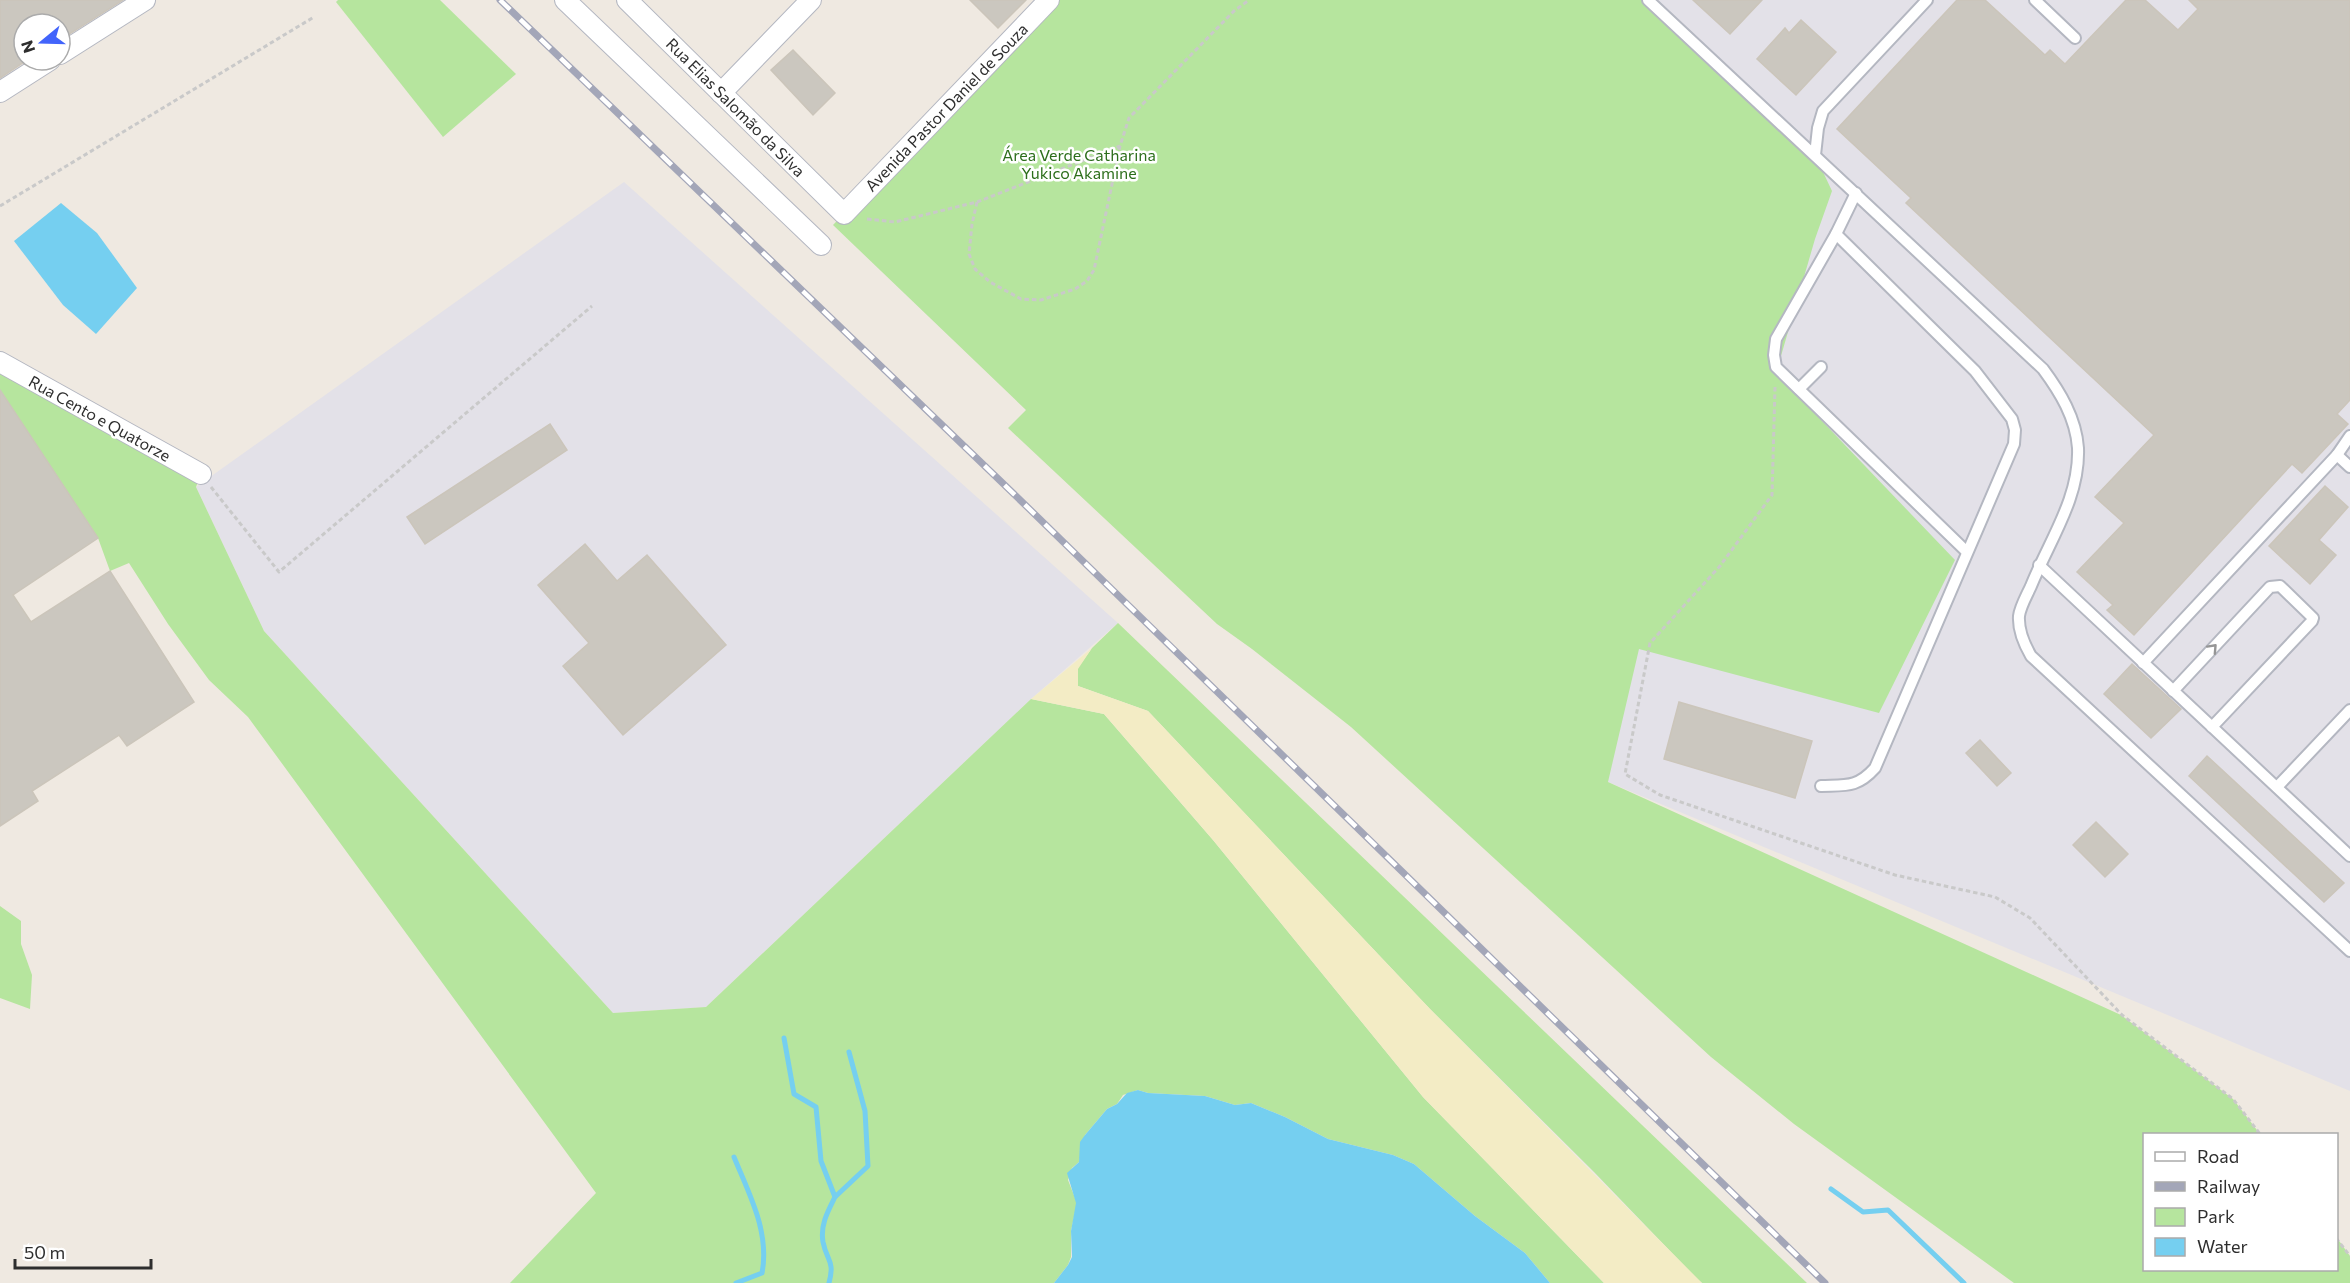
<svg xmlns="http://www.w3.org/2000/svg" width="2350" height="1283" viewBox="0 0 2350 1283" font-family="Commissioner,sans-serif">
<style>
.industrial{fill:#e3e1e8}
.green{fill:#b6e59e}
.sand{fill:#f3ecc5}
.water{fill:#75cff0}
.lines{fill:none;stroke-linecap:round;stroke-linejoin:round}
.stream{stroke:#75cff0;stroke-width:5}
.building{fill:#cbc7bf;stroke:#cbc5ba;stroke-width:1.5}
.lane-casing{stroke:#b4b7c1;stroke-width:14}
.street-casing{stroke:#b4b7c1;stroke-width:22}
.path{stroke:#c9c9c9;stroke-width:3;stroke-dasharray:4.5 3;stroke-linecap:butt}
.lane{stroke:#fff;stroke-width:10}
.street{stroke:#fff;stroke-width:20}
.rail-casing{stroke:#a3a6b8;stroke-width:7}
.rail{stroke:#fff;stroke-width:4.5;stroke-dasharray:14;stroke-linecap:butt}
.oneway{stroke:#969696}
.labels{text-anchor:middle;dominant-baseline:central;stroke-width:5;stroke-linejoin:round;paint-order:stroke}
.street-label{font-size:16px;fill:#2e2e2e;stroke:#fff}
.park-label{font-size:16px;fill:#2c6e1b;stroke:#fff}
</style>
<rect width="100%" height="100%" fill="#efe9e1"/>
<g class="industrial">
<polygon points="1568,0 2350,0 2350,1091 1608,782"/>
<polygon points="624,182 1118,623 1031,699 706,1007 613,1013 264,631 196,487"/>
</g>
<g class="green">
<polygon points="338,0 440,0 516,74 443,137 336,2"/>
<polygon points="1049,0 1648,0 1815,155 1832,191 1815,239 1776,373 1955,560 1879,713 1639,649 1608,782 2121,1015 2233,1099 2260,1134 2144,1134 2144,1270 2336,1270 2337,1238 2350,1256 2350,1283 2014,1283 1794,1124 1711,1057 1351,727 1252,649 1217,624 1008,428 1026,410 833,225"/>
<polygon points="0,362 201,474 196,487 264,631 613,1013 706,1007 1031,699 1104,714 1213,840 1423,1097 1604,1283 1550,1283 1525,1253 1475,1216 1414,1164 1393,1155 1328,1139 1285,1117 1251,1103 1235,1105 1205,1096 1148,1093 1138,1090 1123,1095 1117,1104 1107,1109 1085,1135 1079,1162 1072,1168 1068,1180 1077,1203 1071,1231 1071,1257 1068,1265 1054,1283 510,1283 596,1193 248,717 209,680 168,624 129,563 110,571 98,538 0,390"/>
<polygon points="1118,623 1807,1283 1702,1283 1696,1278 1594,1172 1430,1009 1148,711 1078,686 1077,669 1092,648"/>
<polygon points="0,906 21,921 21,944 32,975 30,1009 0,998"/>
</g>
<polygon class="sand" points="1092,648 1078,669 1078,686 1148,711 1430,1009 1702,1283 1604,1283 1423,1097 1213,840 1104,714 1031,699"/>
<g class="water">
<polygon points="61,203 97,233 137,288 96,334 63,305 14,241"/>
<polygon points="1138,1090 1148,1093 1205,1096 1235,1105 1251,1103 1285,1117 1328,1139 1393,1155 1414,1164 1475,1216 1525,1253 1550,1283 1054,1283 1068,1265 1072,1257 1071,1231 1076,1203 1067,1173 1079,1162 1080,1142 1085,1135 1107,1109 1117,1104 1127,1093"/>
</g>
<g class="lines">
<g class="stream">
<path d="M784,1038l10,56 22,13 5,54 14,36c-7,14 -15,28 -12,45 4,20 12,18 6,41"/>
<path d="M734,1157c15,37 36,75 28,116l-26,10"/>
<polyline points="1831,1189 1863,1212 1888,1210 1964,1283"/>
<polyline points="835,1197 868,1166 865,1111 849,1052"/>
</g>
</g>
<g class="building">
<polygon points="0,0 123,0 60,40 60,24 24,24 24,62 0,78"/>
<polygon points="970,0 1026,0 998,28"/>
<polygon points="1693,0 1762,0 1730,34"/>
<polygon points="1957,0 1985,0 2045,55 2050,50 2065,64 2126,0 2145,0 2178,30 2198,9 2189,0 2350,0 2350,400 2337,414 2348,424 2302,473 2292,464 2134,635 2107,610 2113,605 2077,572 2124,523 2095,497 2154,435 1906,203 1911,198 1837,129"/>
<polygon points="1801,20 1836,52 1796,95 1757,59 1785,28 1789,33"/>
<polygon points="793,50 835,93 813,115 771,70"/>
<polygon points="0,390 98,538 13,595 31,622 110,571 194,702 127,746 119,735 32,791 38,801 0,826"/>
<polygon points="550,424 567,450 425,544 407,517"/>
<polygon points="2325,486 2348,507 2319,540 2336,555 2310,584 2269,546"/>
<polygon points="585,544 617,581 647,555 726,645 623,735 563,666 589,643 538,585"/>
<polygon points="2132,664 2181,709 2151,738 2104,694"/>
<polygon points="1679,702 1812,741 1795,798 1664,759"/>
<polygon points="1980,740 2011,773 1997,786 1966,753"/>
<polygon points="2207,756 2344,883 2324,902 2189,776"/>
<polygon points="2096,822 2128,854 2105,877 2073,845"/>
</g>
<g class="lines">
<g class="lane-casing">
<g id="lane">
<path d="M1648,0l395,369c17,23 33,49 35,79 2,50 -29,93 -47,138 -4,9 -11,21 -12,30 -1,15 5,28 12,40l319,295"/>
<polyline points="2035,0 2075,38"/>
<polyline points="1815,155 1818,128 1823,111 1927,0"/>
<polyline points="1856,193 1836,234 1776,339 1774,355 1776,367 1967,552"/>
<polyline points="1799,389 1821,367"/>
<polyline points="2337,455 2350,467"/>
<polyline points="2039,565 2350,856"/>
<polyline points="2143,663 2337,455 2350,436"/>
<polyline points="2173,691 2270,587 2280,586 2313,618 2312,621 2212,727"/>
<path d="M1821,786c25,-1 36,2 54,-18l139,-324 1,-14 -3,-11 -37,-48 -139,-137"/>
<polyline points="2277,787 2350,710"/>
</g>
</g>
<g class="street-casing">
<g id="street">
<polyline points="565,0 821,245"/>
<polyline points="627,0 844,214 1049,0"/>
<polyline points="60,54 145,0"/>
<polyline points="0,92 50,60"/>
<polyline points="721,93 811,0"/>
<polyline points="0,362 201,474"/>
</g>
</g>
<g class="path">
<polyline points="977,202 972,224 969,254 975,269 990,282 1021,299 1041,300 1075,289 1087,281 1094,270 1120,146 1129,118 1234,11 1249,0"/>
<polyline points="0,206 314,17"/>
<polyline points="867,219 895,222 977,202 1120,146"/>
<polyline points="1775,387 1772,495 1720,566 1650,643 1625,774 1660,795 1895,875 1995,897 2030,918 2122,1015 2233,1099 2260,1134"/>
<polyline points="211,487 279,572 592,306"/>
<polyline points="2336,1238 2350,1256"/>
</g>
<use href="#lane" class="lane"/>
<use href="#street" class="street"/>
<g class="rail-casing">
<polyline id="rail" points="500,0 1016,496 1825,1283"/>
</g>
<use href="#rail" class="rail"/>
</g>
<defs><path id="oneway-chevron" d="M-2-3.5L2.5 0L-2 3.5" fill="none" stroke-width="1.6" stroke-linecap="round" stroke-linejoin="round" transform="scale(1.5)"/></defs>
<use class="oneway" href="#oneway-chevron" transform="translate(2213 648) rotate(-47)"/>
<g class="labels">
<g class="street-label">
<text transform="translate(736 107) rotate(45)">Rua Elias Salomão da Silva</text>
<text transform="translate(946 107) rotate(-46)">Avenida Pastor Daniel de Souza</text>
<text transform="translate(100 418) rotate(29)">Rua Cento e Quatorze</text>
</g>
<g class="park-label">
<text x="1079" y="154">Área Verde Catharina<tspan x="1079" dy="18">Yukico Akamine</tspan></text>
</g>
</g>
<rect x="2143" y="1133" width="195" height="138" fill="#ffffff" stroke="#ababab" stroke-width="1.5"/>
<rect x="2155" y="1152" width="30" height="9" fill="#ffffff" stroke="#ababab" stroke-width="1.5"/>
<text x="2197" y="1163" font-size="18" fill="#2e2e2e">Road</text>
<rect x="2155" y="1182" width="30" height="9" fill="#a3a6b8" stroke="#ababab" stroke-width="1.5"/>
<text x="2197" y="1193" font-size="18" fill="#2e2e2e">Railway</text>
<rect x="2155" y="1208" width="30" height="18" fill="#b6e59e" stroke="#ababab" stroke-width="1.5"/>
<text x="2197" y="1223" font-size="18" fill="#2e2e2e">Park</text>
<rect x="2155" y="1238" width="30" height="18" fill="#75cff0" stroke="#ababab" stroke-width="1.5"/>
<text x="2197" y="1253" font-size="18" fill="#2e2e2e">Water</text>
<g transform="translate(42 42) rotate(251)"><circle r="28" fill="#ffffff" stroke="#ababab" stroke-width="1.5"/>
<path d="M0-4.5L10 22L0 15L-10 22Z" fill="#4264fb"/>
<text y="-9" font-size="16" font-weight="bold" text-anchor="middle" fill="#2e2e2e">N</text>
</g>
<path d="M15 1259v9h136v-9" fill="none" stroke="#2e2e2e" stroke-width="3"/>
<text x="24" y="1259" font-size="18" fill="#2e2e2e" stroke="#ffffff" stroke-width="4.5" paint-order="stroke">50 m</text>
</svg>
